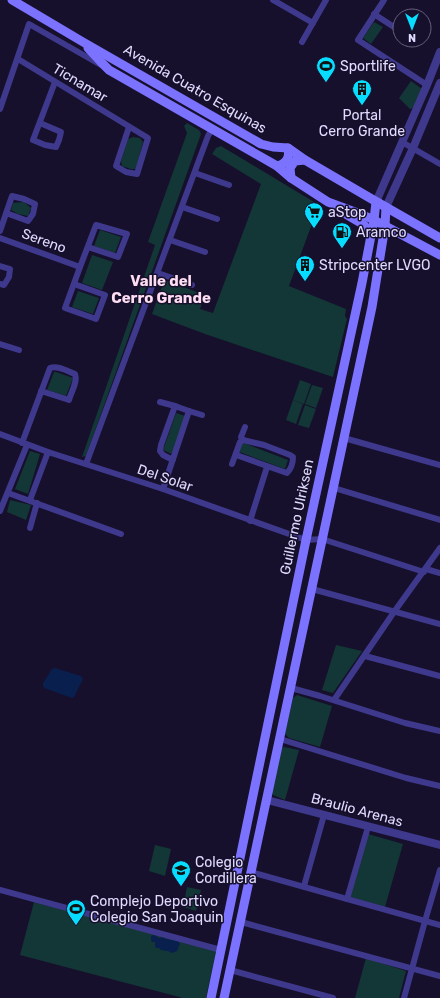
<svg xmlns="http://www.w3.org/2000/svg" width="440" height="998" viewBox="0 0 440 998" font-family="Rubik,sans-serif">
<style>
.green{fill:#133636}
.water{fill:#091f4d}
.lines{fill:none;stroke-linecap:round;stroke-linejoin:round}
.minor{stroke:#3f398d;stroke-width:6}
.tertiary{stroke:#3f398d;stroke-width:8}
.secondary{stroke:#7b72ff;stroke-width:9}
.labels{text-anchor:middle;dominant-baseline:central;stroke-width:3;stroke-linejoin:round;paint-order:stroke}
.poi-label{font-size:14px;fill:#e1dbff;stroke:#16102c;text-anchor:start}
.street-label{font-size:14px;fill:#e1dbff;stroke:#16102c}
.neighbourhood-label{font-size:15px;font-weight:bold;fill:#ffddf2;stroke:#16102c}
</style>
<rect width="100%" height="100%" fill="#16102c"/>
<g class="green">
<polygon points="374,22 383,27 371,44 363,38"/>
<polygon points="411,81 422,89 413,108 410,109 399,98"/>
<polygon points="187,123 199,130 201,134 86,456 82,457 155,245 148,242 187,133 184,126"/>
<polygon points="133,137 140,138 143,142 136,169 131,169 122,166 121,161 128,139"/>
<polygon points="221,146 319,205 289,286 346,309 345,316 347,319 333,377 205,334 152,314 163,283 168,281 202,294 204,298 200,309 213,313 261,184 212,154 216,148"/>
<polygon points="24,202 31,208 28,216 18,214 11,210 13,203"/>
<polygon points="100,230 121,237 115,253 94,246"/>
<polygon points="92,255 113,262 102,290 82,283"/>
<polygon points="78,291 99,298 93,314 72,307"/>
<polygon points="54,372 56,372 73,378 66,396 47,390"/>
<polygon points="300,380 311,384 304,404 293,400"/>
<polygon points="312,385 323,388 316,408 305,404"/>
<polygon points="293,400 303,404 296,424 286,420"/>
<polygon points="305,405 316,409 309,428 298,425"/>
<polygon points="176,413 185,416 172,454 163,450"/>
<polygon points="241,442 288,460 285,469 237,451"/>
<polygon points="30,451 40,454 28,494 15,489"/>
<polygon points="10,500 31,505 26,520 7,512"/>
<polygon points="336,645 362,651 333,693 322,690"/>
<polygon points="297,695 332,706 320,747 289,738 285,734 293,698"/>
<polygon points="284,747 299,750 285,800 273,795 271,791 281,748"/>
<polygon points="368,834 403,844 385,907 350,897"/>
<polygon points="155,845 171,849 165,876 149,871"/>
<polygon points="187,887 201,890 196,911 183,907"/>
<polygon points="34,902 216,951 206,998 183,998 20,955"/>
<polygon points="366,958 406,971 399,998 355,998"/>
</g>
<g class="water">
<polygon points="55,668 81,676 83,679 74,697 72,698 44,688 43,686 43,683 52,669"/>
<polygon points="154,935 159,938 163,937 166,939 178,941 180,944 177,951 172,953 168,951 161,950 159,948 156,948 155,946 155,942 152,942 151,940 151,936"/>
</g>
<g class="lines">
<g class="minor">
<polyline points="273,0 313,23"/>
<polyline points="384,0 358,40 427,85"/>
<polyline points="374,14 400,31"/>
<polyline points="302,42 326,0"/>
<polyline points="18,59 148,138 137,174 126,172 116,166 129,127"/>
<polyline points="0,109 29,24 101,65"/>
<polyline points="40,123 61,132 59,140 56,147 45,145 33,140 55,82"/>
<polyline points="402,142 440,164"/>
<polyline points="195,173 229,185"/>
<polyline points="182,207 217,219"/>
<polyline points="0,231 12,196 24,199 35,204 33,214 28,221 6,213"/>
<polyline points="0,238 80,267 65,308 96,319 105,295 74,284"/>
<polyline points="170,240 205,252"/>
<polyline points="0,266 10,269 9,277 4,285 0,284"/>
<polyline points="80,267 96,225 127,234 118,257 88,247"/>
<polyline points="158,273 192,285"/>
<polyline points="0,344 19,350"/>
<polyline points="160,402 175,406"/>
<polyline points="189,411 202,415"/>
<polyline points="0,434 48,452 163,489 306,540 322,539 424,572"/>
<polyline points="344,438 440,465"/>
<polyline points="243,440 241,437 245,427"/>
<path d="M22,443l28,-75c7,-3 17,3 25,6 3,8 -4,18 -6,26l-28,-9"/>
<path d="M236,454l3,2 45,16 3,1c4,-4 6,-11 6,-16l-3,-2 -26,-10 -21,-5"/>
<polyline points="86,464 208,136 212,129"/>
<polyline points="232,464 240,442 243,440"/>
<polyline points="334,488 440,520"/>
<polyline points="163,489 189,411 175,406 161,445 160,451 163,455 173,460"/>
<polyline points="8,493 121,534"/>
<polyline points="30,500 48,452"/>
<polyline points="0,511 27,445"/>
<polyline points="250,521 267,467"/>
<polyline points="30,528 37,503"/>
<polyline points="426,569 440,573"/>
<polyline points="312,589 440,624"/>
<polyline points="365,656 440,676"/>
<polyline points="291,688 320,696 405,723 440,731"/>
<polyline points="334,700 394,612 440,548"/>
<polyline points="280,739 406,778 440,786"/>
<polyline points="251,872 440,925"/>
<polyline points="304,886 324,815"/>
<polyline points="0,890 221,950"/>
<polyline points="347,899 368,827"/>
<polyline points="241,922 440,976"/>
<polyline points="230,970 333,998"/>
<polyline points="404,998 425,921 440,870"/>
</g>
<g class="tertiary">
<polyline points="376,202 427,85 440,52"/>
<polyline points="386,207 413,148 440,83"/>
<polyline points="267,800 440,845"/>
</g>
<g class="secondary">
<polyline points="12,0 83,42 261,144 273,147 288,148 305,160 370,198 440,238"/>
<polyline points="88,48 101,62 109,70 277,166 291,178 328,202 363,215 374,220 440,255"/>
<path d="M277,166c9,-2 13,-9 11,-18"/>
<polyline points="291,178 290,168 295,161 305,160"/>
<polyline points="342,212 364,225 368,231 370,237"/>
<polyline points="211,998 306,540 362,283 374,220 376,202"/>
<polyline points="224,998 372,307 385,226 386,207"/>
</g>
</g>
<defs>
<g id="stadium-pin" transform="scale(1)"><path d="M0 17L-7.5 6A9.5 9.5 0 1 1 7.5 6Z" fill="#07deff" stroke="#16102c"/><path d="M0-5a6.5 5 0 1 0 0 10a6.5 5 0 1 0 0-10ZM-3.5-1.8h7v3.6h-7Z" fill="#111"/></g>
<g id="building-pin" transform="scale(1)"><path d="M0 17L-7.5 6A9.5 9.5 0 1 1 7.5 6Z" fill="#07deff" stroke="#16102c"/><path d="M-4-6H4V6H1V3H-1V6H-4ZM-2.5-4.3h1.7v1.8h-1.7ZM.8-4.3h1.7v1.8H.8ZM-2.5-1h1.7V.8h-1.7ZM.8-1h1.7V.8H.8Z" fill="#111"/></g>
<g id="supermarket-pin" transform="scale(1)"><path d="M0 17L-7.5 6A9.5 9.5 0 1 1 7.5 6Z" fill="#07deff" stroke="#16102c"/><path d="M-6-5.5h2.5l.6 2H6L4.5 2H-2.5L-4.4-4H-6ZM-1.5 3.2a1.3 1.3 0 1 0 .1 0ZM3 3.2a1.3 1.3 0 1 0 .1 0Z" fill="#111"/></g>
<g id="fuel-pin" transform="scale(1)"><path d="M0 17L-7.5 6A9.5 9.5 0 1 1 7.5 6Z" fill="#07deff" stroke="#16102c"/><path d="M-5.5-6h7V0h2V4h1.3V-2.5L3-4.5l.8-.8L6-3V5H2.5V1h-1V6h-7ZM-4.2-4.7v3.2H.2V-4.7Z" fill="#111"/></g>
<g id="school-pin" transform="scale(1)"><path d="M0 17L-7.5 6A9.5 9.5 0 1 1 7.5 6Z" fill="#07deff" stroke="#16102c"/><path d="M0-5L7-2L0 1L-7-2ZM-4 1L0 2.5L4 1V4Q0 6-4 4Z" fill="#111"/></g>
</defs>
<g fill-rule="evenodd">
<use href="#stadium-pin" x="326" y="66"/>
<use href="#building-pin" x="362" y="89"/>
<use href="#supermarket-pin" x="314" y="212"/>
<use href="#fuel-pin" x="342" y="232"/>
<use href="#building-pin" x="305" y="265"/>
<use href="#school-pin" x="181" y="870"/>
<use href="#stadium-pin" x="76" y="909"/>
</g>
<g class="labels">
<g class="poi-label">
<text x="340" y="66">Sportlife</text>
<text x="362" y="115" text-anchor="middle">Portal<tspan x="362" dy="16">Cerro Grande</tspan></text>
<text x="328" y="212">aStop</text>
<text x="356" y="232">Aramco</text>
<text x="319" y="265">Stripcenter LVGO</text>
<text x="195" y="862">Colegio<tspan x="195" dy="16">Cordillera</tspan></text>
<text x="90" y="901">Complejo Deportivo<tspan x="90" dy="16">Colegio San Joaquin</tspan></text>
</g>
<g class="street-label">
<text transform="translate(80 83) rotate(31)">Ticnamar</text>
<text transform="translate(195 89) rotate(30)">Avenida Cuatro Esquinas</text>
<text transform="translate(44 241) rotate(20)">Sereno</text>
<text transform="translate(165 478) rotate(19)">Del Solar</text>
<text transform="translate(297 517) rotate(-78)">Guillermo Ulriksen</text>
<text transform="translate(357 810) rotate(15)">Braulio Arenas</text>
</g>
<g class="neighbourhood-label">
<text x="161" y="281">Valle del<tspan x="161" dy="17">Cerro Grande</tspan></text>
</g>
</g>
<g transform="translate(412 28) rotate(180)"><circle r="19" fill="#16102c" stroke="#676180"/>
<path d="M0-3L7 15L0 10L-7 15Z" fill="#07deff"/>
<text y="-6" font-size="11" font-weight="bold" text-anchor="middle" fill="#e1dbff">N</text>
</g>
</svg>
